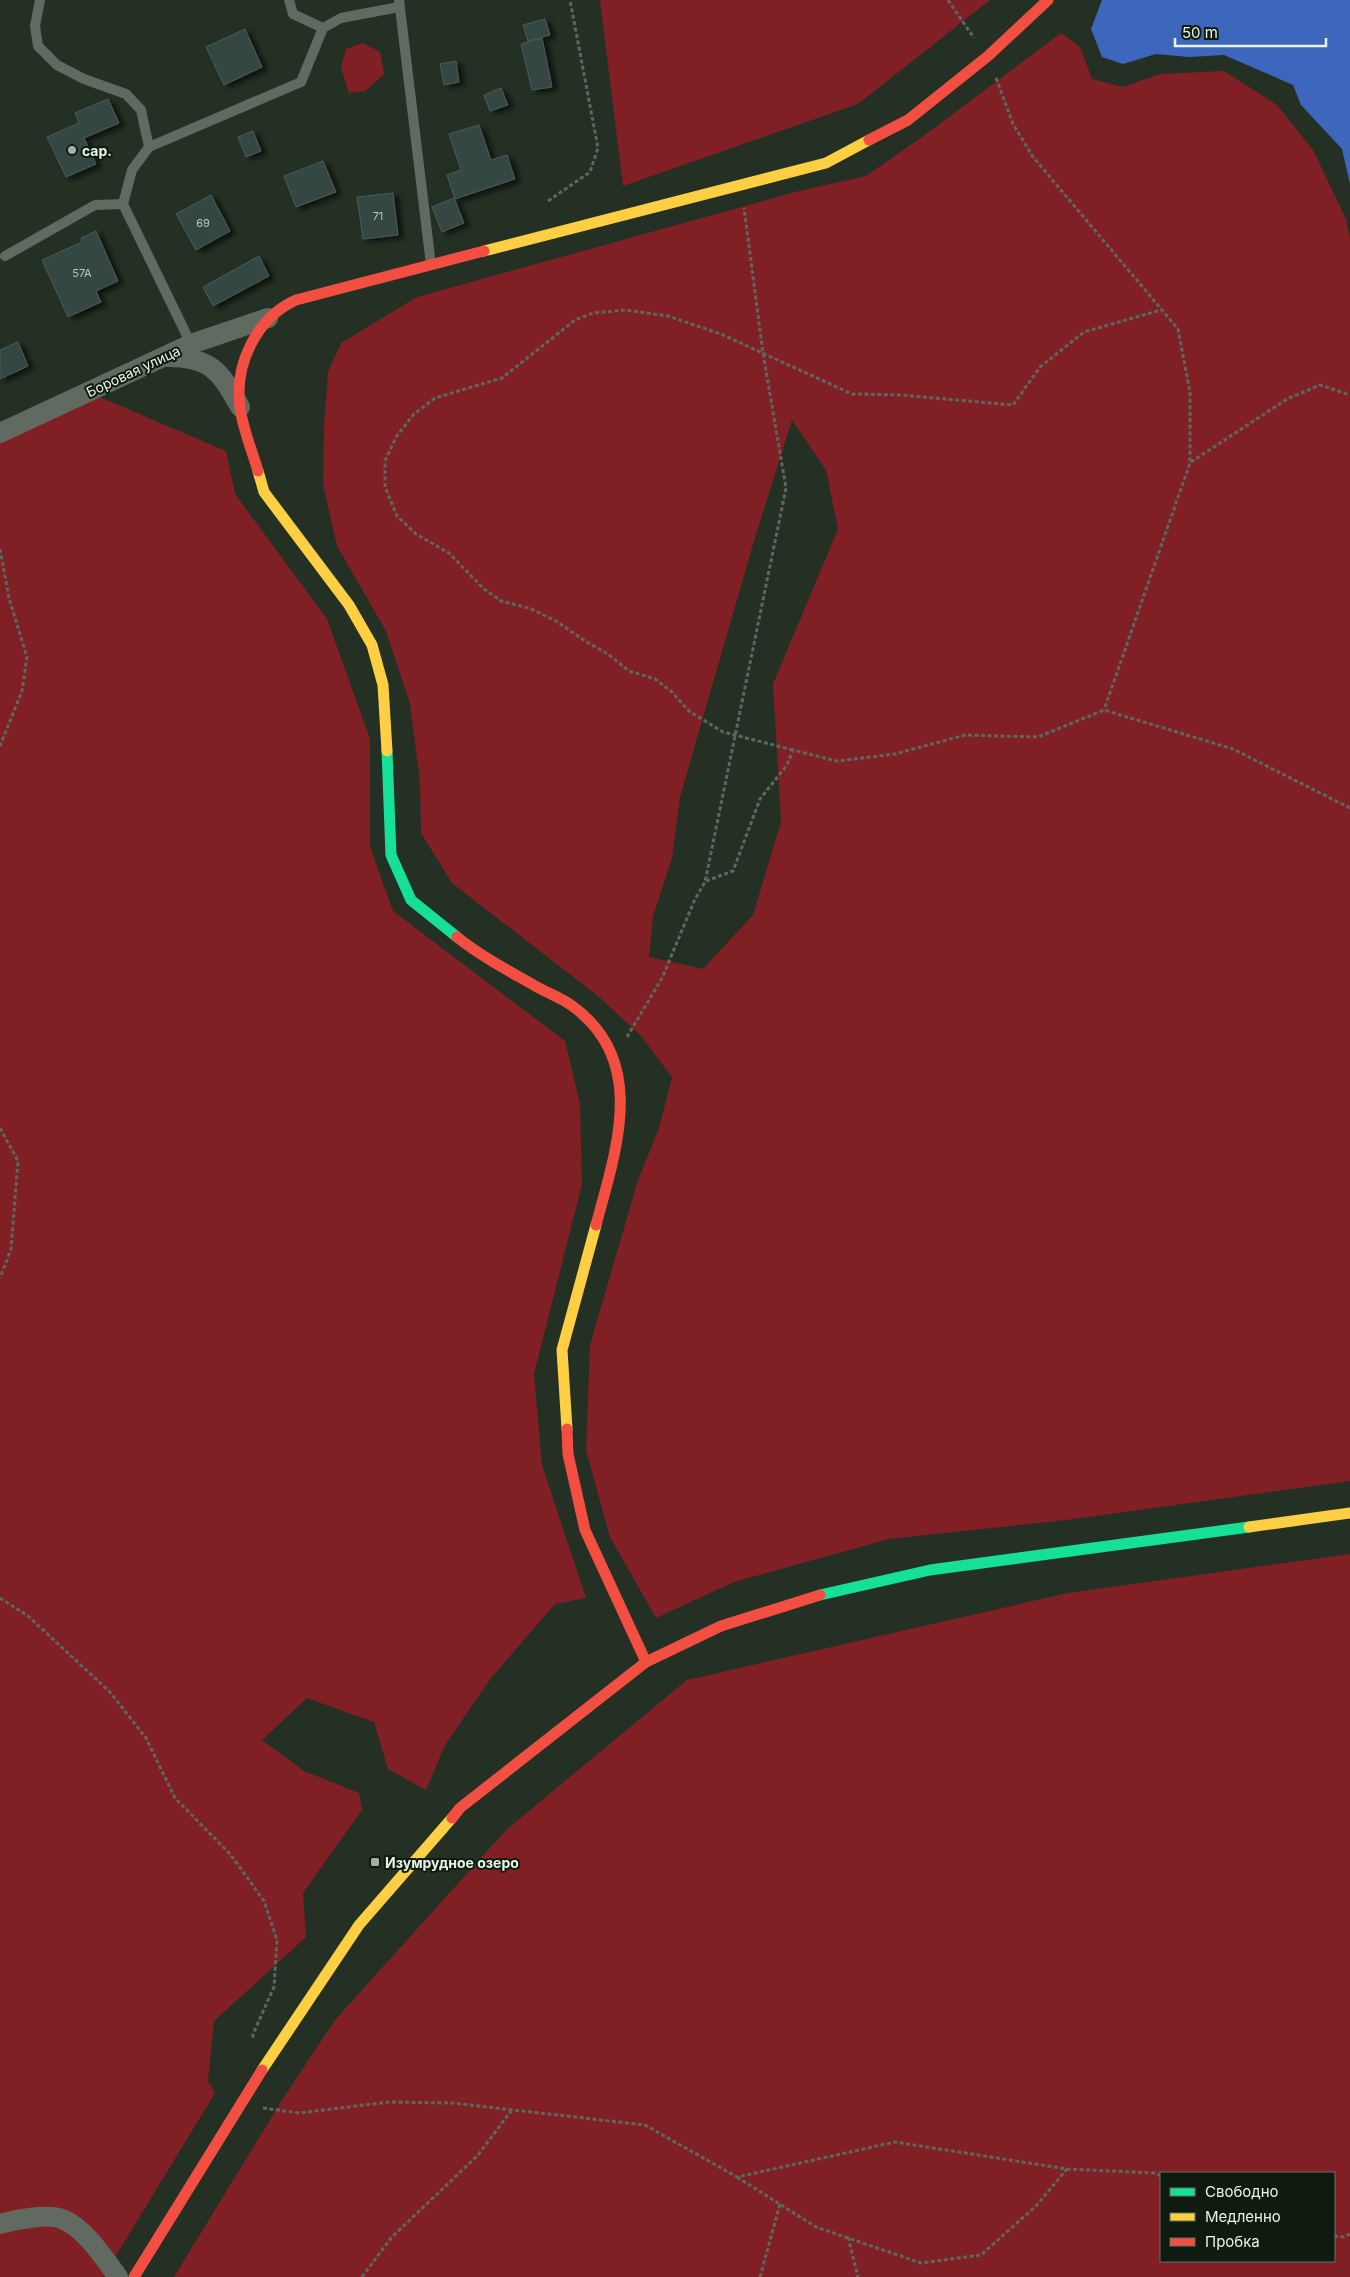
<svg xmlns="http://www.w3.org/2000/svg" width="1350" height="2277" viewBox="0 0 1350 2277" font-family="Inter,sans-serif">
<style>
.green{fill:#812024;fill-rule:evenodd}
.water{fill:#3d67bd}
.building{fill:#364743;stroke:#4c5a56;filter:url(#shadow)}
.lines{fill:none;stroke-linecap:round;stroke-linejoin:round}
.path{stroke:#5e675d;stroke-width:3;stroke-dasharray:4 2.5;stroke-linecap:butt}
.lane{stroke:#606a60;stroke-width:10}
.street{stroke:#606a60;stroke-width:20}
.fast{stroke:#16e098;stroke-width:11}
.slow{stroke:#ffcf43;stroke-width:11}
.jam{stroke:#f24e42;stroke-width:11}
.poi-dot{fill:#a2b0a1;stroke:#101b10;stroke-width:2}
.labels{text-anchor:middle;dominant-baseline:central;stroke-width:4;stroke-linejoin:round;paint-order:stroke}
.number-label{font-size:11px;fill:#bacabc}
.poi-label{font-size:14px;font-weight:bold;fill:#e6f5e5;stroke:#101b10;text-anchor:start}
.street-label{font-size:14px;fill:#e6f5e5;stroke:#101b10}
</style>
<defs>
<filter id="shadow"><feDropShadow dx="5.5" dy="3" stdDeviation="2.5" flood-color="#0009"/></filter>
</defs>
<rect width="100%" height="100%" fill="#243024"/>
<g class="green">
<polygon points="600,0 990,0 858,104 623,186"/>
<path d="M1061,33l19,14 12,32 31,8 37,-13 64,-3 53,34 36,45 33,69 4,21v1241l-284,39 -177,19 -155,43 -78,36 -46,-81 -24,-87 4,-105 48,-165 21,-52 13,-51 -31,-41 -43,-40 -146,-113 -31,-50 -1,-51 -10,-79 -24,-72 -49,-85 -14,-62 1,-59 4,-53 13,-29 76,-46 382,-106 67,-15 63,-44zM792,420l34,50 12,59 -65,155 8,138 -28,93 -50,54 -54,-12 4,-41 19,-58 8,-61 74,-256z"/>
<polygon points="363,43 380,52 384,74 365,91 349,93 341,68 346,49"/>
<polygon points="95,395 226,451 235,494 327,619 370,739 370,847 393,911 565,1041 580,1104 582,1184 534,1374 542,1465 586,1598 555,1604 491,1678 445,1745 426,1790 388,1769 374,1722 307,1698 262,1740 304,1771 359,1793 362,1810 303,1893 306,1937 214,2021 208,2081 215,2093 103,2277 0,2277 0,441"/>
<path d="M1350,1554v723h-1176l110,-180 51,-77 172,-191 180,-149 381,-87zM1161,2173h173v88h-173z"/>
</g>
<polygon class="water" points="1102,0 1350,0 1350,184 1342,149 1301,105 1293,85 1224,55 1189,57 1156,54 1123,64 1102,57 1091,29"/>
<g class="building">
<polygon points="545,19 550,35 528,41 523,25"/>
<polygon points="245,29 262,67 224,85 206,47"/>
<polygon points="542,38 552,87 532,90 521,44"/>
<polygon points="456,61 459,82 444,85 440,64"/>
<polygon points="501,88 508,105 490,111 484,95"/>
<polygon points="108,99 119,123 84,138 96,164 66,177 47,137 79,123 75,113"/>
<polygon points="479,125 491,160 507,155 515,179 455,199 447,175 461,170 449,134"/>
<polygon points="253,131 261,151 246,157 238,137"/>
<polygon points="323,161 336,192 296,207 284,176"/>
<polygon points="393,193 398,235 363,239 357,197"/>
<polygon points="211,195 230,231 196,250 176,214"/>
<polygon points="454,198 464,223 442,232 432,207"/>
<polygon points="96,231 118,281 96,291 101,302 68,317 42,260 82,242 81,238"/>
<polygon points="259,256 269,276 213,306 203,287"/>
<polygon points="18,342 28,366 0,379 0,350"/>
</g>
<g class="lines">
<g class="path">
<polyline points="948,0 974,38"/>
<polyline points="996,78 1013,124 1033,157 1178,329 1190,392 1190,463 1104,710"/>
<polyline points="548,201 590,172 598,148 570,0"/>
<polyline points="1191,462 1287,399 1320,385 1350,395"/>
<polyline points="0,549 9,598 27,657 22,691 0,746"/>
<polyline points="793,750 723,732 689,711 672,692 655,679 629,671 608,654 585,641 556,621 529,608 501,601 484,589 449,553 416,534 397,516 385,487 385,461 396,437 414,414 435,398 502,378 575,320 593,313 626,310 668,316 721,334 852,394 901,395 1013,405 1040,367 1084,332 1161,310"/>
<polyline points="706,881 733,871 760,799 787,765 793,750 837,761 895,754 965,735 1038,737 1104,710 1233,749 1350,808"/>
<polyline points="627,1037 662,978 695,899 705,882 786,488 763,353 744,208"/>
<polyline points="0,1128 18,1161 11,1249 0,1278"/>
<polyline points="0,1598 28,1616 110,1692 146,1738 175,1798 230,1854 264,1901 277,1940 274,1987 253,2034 253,2039"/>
<polyline points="263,2108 299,2113 389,2102 452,2103 645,2125 737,2177 895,2142 1067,2169 1155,2173 1161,2176"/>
<polyline points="737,2177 816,2227 921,2263 981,2255 1035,2207 1067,2169"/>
<polyline points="1334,2236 1344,2237 1350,2234"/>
<polyline points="848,2237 858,2277"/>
<polyline points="362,2277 391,2238 478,2155 511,2111"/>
<polyline points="760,2277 780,2204"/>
</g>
<g class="lane">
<polyline points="40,0 35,26 38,46 57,65 84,79 126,94 141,110 149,147"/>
<polyline points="289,0 293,14 323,28"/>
<polyline points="399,0 431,265"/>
<polyline points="5,256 95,205 123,204"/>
<polyline points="191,344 123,204 132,170 149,147 301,82 323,28 341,18 399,7"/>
</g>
<g class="street">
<path d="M167,357c44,0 53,14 73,50"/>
<polyline points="0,433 191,344 268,318"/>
<path d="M0,2224c14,-4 48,-11 62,-5 22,8 42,39 56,58"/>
</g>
<g class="fast">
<polyline points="387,751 391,855 411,900 457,937"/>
<polyline points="820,1595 930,1570 1249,1527"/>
</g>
<g class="slow">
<polyline points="484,251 826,163 869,140"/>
<polyline points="258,471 264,492 349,605 372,645 383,685 387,751"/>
<polyline points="567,1429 562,1350 596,1225"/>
<polyline points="1249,1527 1350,1513"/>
<polyline points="262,2070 359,1925 452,1818"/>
</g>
<g class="jam">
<polyline points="869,140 908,120 988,56 1048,0"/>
<path d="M258,471c-6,-20 -15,-42 -18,-63 -6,-43 16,-90 56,-108l188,-49"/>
<path d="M457,937c25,20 52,34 80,50 11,6 24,11 34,18 78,55 45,145 25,220"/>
<polyline points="567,1429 568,1454 585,1530 646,1662"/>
<polyline points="452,1818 460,1808 646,1662 721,1626 820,1595"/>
<polyline points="134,2277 262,2070"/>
</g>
</g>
<g class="poi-dot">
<circle cx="72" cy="150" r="5"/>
<rect x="370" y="1857" width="10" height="10" rx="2.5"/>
</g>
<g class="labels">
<g class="number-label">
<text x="378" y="216">71</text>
<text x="203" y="223">69</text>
<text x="82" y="273">57А</text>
</g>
<g class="poi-label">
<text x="82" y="150">сар.</text>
<text x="385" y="1862">Изумрудное озеро</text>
</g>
<g class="street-label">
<text transform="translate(133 371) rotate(-25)">Боровая улица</text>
</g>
</g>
<rect x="1160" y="2172" width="175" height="90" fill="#101b10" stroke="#667265"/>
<rect x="1170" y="2188" width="25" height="8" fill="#16e098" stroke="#667265"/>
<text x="1205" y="2197" font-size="15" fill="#e6f5e5">Свободно</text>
<rect x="1170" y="2213" width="25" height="8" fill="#ffcf43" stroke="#667265"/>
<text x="1205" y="2222" font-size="15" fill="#e6f5e5">Медленно</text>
<rect x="1170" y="2238" width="25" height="8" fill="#f24e42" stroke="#667265"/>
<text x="1205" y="2247" font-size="15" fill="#e6f5e5">Пробка</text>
<path d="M1175 38v8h151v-8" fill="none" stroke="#e6f5e5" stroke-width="2.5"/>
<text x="1182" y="38" font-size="15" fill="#e6f5e5" stroke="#101b10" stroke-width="4" paint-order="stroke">50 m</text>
</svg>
